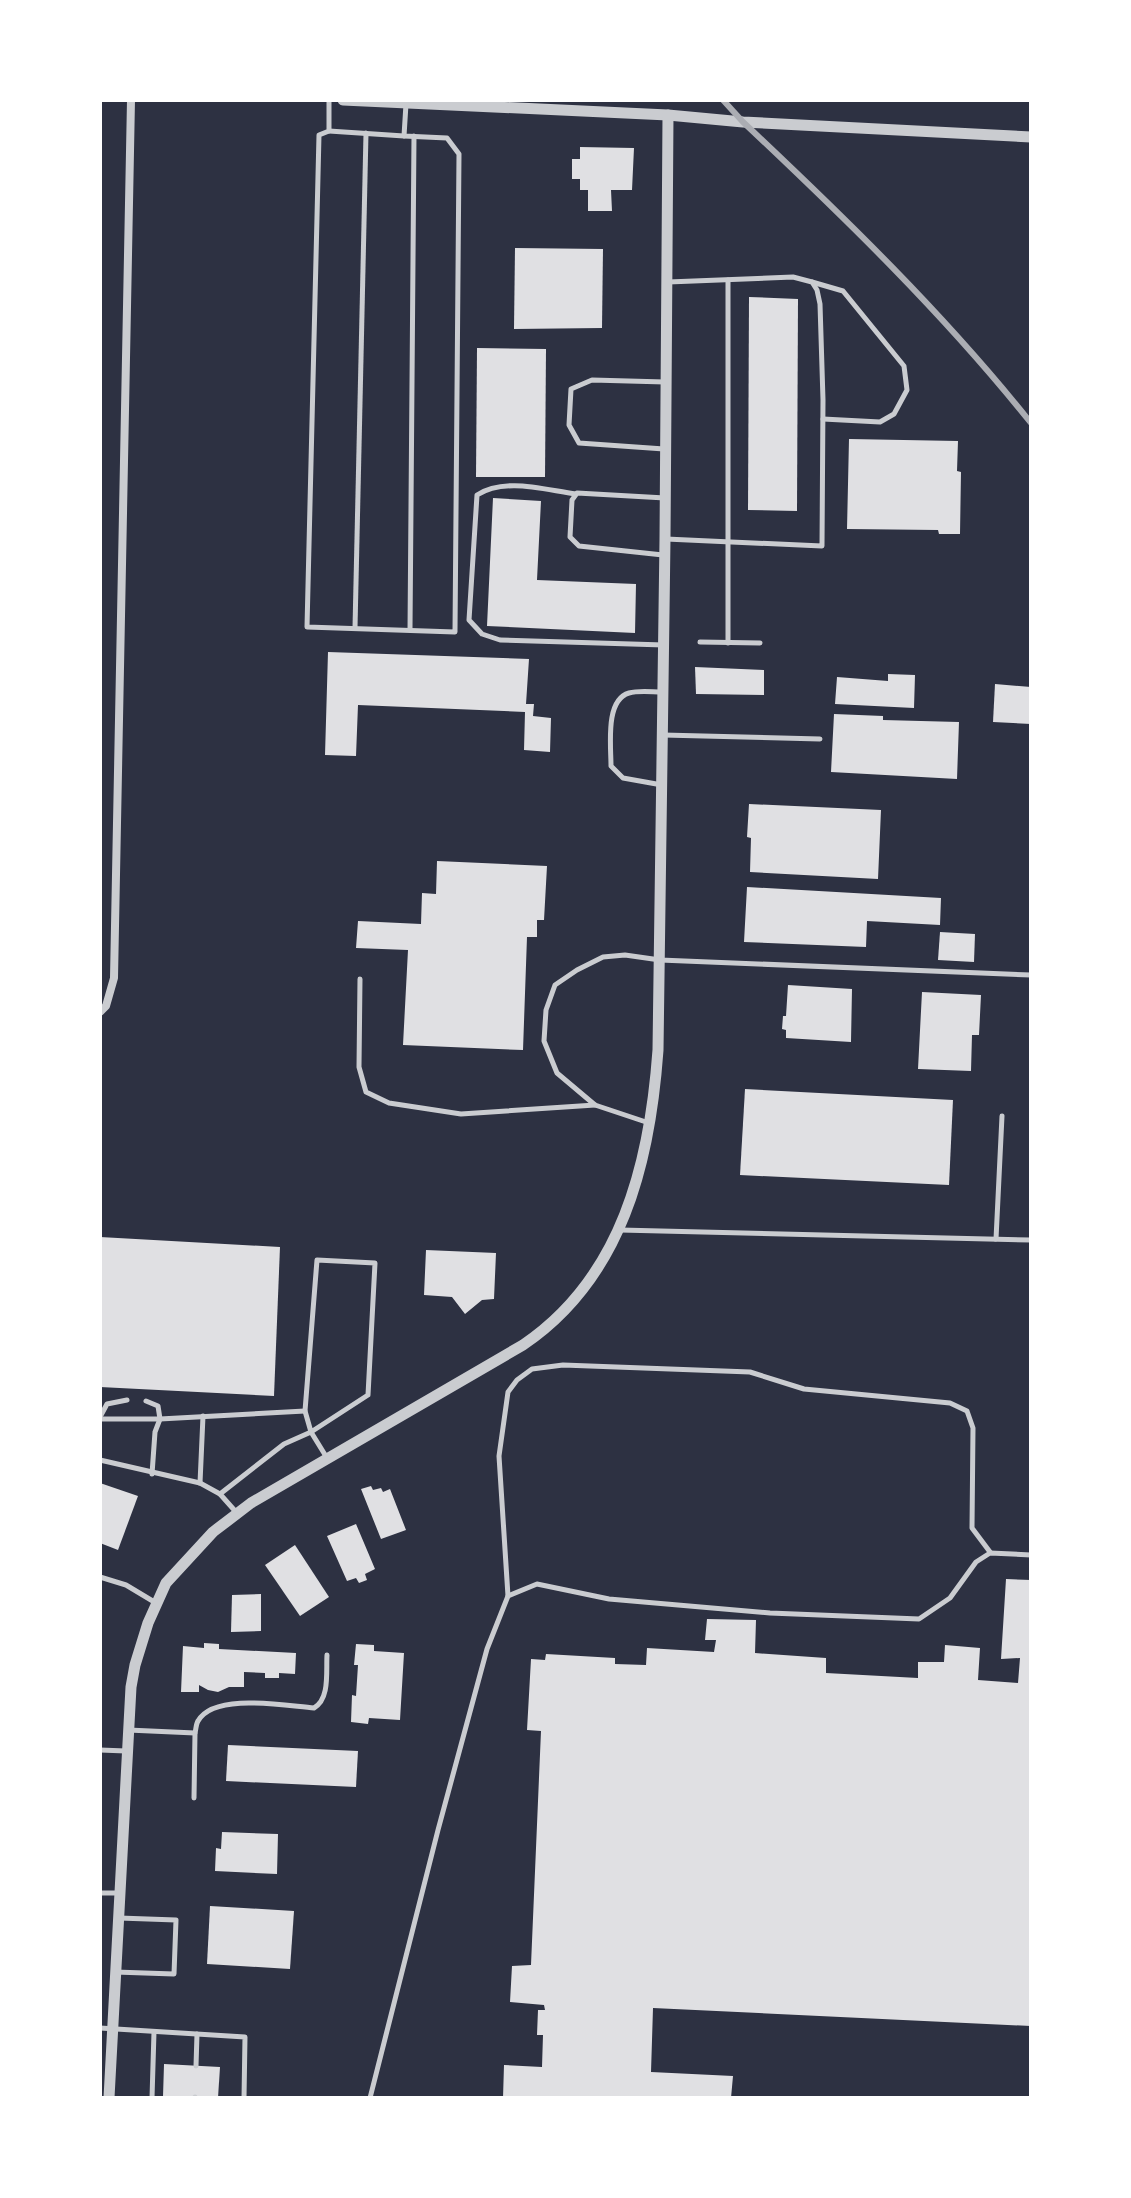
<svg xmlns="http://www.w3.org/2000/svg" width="1131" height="2198" viewBox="0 0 1131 2198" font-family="Helvetica,sans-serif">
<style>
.building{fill:#e0e0e3}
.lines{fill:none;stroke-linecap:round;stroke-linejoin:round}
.service{stroke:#caccd0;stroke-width:5}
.minor{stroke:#caccd0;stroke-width:8}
.tertiary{stroke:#caccd0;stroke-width:11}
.rail{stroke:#abadb3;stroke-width:6}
</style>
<rect width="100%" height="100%" fill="#2d3142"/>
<g class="building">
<polygon points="580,147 634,148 632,190 611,190 612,211 588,211 588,190 580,190 580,179 572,179 572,159 580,159"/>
<polygon points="515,248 603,249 602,328 514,329"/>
<polygon points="749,297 798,299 797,511 748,510"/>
<polygon points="477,348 546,349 545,477 476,477"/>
<polygon points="849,439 958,441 957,471 961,472 960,534 939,534 938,530 847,529"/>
<polygon points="493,498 541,501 537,580 636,584 635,633 487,626"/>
<polygon points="328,652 529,659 526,704 534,704 533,716 551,718 550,752 524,750 525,712 358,705 356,756 325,755"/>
<polygon points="695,667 764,670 764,695 696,694"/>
<polygon points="888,674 915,675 914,708 835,704 837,677 888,681"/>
<polygon points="995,684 1031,687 1031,724 993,722"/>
<polygon points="834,714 883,716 883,720 959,722 957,779 831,772"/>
<polygon points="749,804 881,810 878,879 750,872 751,838 747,837"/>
<polygon points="437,861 547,866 544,920 537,920 537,937 527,937 523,1050 403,1045 408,950 356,948 358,921 421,924 422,893 436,894"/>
<polygon points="747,887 941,898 940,925 867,921 866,947 744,942"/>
<polygon points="940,932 975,934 974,962 938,960"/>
<polygon points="788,985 852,989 851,1042 786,1038 786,1030 782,1029 783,1016 786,1016"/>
<polygon points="922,992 981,995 979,1035 972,1035 971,1071 918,1069"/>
<polygon points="745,1089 953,1100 949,1185 740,1175"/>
<polygon points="100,1237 280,1247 274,1396 100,1387"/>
<polygon points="426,1250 496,1253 494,1299 482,1300 465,1314 452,1297 424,1295"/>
<polygon points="100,1483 138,1496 118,1550 100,1543"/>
<polygon points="371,1486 373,1490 381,1488 383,1492 390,1489 406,1530 381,1539 361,1489"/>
<polygon points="356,1524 375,1569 365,1574 367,1580 359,1583 356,1578 347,1581 327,1536"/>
<polygon points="295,1545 329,1597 300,1616 265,1565"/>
<polygon points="1006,1579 1031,1580 1031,2026 653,2008 651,2072 733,2076 731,2098 503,2098 504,2065 542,2067 543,2035 537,2035 538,2010 545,2010 544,2005 510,2002 512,1966 531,1965 541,1731 527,1730 531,1659 545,1660 546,1654 615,1658 615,1664 646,1665 647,1648 714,1652 716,1640 705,1640 707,1619 756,1620 755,1653 826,1658 826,1673 918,1678 918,1662 944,1662 945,1645 980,1648 978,1680 1018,1683 1020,1658 1001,1659"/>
<polygon points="261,1594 261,1631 231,1632 232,1595"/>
<polygon points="204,1643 219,1644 219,1649 296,1653 295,1674 279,1673 279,1678 265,1678 265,1673 244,1672 244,1687 229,1687 218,1692 208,1690 199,1685 199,1692 181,1692 183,1646 204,1648"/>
<polygon points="356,1644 374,1645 374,1651 404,1653 400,1720 369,1718 368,1724 351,1722 352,1695 356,1696 358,1665 354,1665"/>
<polygon points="228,1745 358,1751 356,1787 226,1781"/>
<polygon points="222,1832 278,1834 277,1874 215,1871 216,1848 221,1849"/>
<polygon points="210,1906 294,1911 290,1969 207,1964"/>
<polygon points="164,2064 220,2067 218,2098 163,2096"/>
</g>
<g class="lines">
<g class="service">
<polyline points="329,100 329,131 319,135 307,627 455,632 459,154 447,138 404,136 406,104"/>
<polyline points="329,131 404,136"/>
<polyline points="728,280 728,643"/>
<polyline points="812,282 843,291 904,366 907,390 894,414 880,422 823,419"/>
<polyline points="664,449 579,443 569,425 571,389 592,380 665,382"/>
<path d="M576,494c-31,-4 -71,-17 -99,1l-8,125 13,14 18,6 164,5"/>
<polyline points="666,539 822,546 823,400 820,304 817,290 812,282 793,277 668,282"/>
<polyline points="663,555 579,546 570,537 572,500 577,493 665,498"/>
<polyline points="355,628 366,133"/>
<polyline points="410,630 414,136"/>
<polyline points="700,642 760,643"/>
<polyline points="663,735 820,739"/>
<path d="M662,785l-39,-7 -12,-12c0,-21 -6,-66 18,-73 10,-3 23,-1 33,-1"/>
<polyline points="360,979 359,1067 366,1092 389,1103 461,1114 595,1105"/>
<polyline points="649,1123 595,1105 557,1073 544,1041 546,1010 555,985 577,970 603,957 625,955 660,960 1031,975"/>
<polyline points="620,1230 1031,1240"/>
<polyline points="996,1239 1002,1116"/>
<polygon points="317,1260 375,1263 368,1395 311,1432 305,1411"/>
<polyline points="146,1401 158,1406 160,1419 155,1432 152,1474"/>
<polyline points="100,1417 107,1404 127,1400"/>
<polyline points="100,1419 160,1419 305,1411"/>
<polyline points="100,1460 200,1483 220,1494"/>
<polyline points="200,1483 203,1416"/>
<polyline points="236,1512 220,1494 284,1444 311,1432 327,1458"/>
<polyline points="100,1577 126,1585 156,1603"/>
<polyline points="508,1596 499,1456 508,1392 517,1380 532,1369 563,1365 750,1372 804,1389 950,1403 967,1411 973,1428 972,1528 990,1552"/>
<path d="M128,1730l67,3c1,-4 1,-9 3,-12 16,-29 88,-15 116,-13 16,-9 12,-36 13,-53"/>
<polyline points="100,1750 126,1751"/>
<polyline points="194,1798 195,1733"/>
<polyline points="100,1893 118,1893"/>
<polyline points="115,1972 174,1974 176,1920 119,1918"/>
<polyline points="100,2028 245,2037 244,2098"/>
<polyline points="196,2066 197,2034"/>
<polyline points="152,2098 154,2032"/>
<polyline points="195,2098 195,2097"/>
<polyline points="370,2098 438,1830 487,1649 508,1596 537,1584 609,1599 770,1613 919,1619 950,1598 976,1562 990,1553 1031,1555"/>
</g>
<polyline class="minor" points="100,1012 106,1006 114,978 131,100"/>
<g class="tertiary">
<polyline points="343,100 668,115 743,122 1031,137"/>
<path d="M109,2098l22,-411 4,-22 13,-42 18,-40 47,-51 38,-29 272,-158c99,-67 127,-182 135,-295l7,-511 3,-424"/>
</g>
<path class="rail" d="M723,100l20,22c102,96 201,192 288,301"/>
</g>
<rect width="1131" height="2198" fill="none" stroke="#ffffff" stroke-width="204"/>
</svg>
